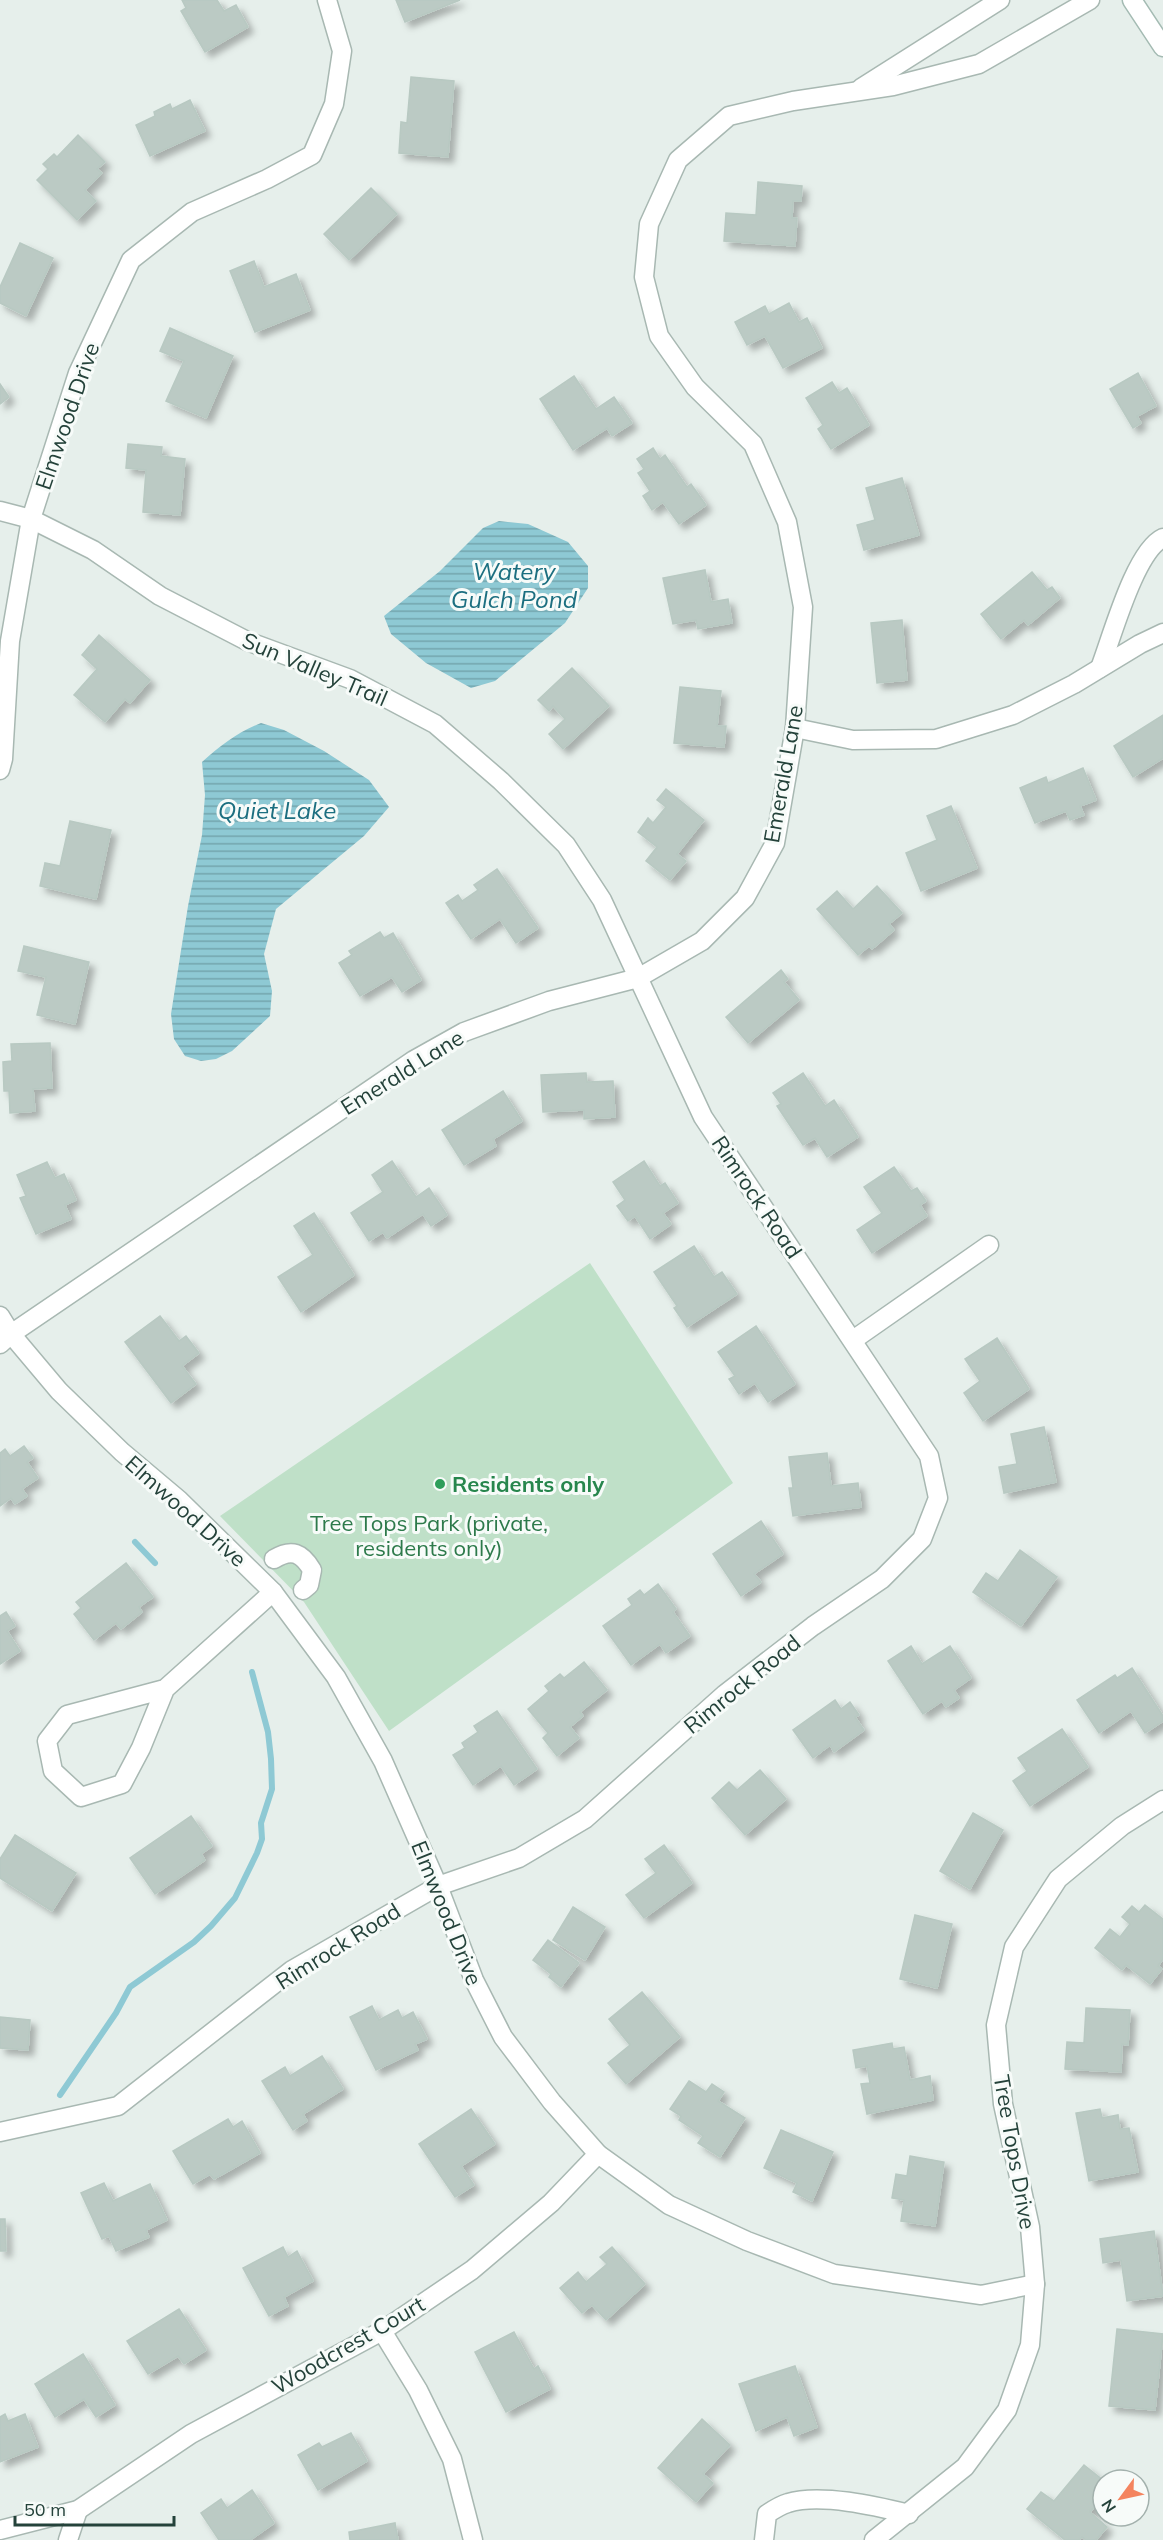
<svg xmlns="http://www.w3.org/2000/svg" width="1163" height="2540" viewBox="0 0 1163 2540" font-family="Mulish,sans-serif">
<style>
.green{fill:#bfe0c8}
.water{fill:url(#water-rules)}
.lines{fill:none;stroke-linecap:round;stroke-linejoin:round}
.stream{stroke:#8ec9d4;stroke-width:6}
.building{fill:#bbcac4;stroke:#b8c9c2;stroke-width:1.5;filter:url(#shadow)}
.minor-casing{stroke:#a8b8b2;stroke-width:21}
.secondary-casing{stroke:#a4bbb3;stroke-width:21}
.minor{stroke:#fff;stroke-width:18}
.secondary{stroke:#fff;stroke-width:18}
.leisure-dot{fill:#2e9e5b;stroke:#f7fbf9;stroke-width:2}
.labels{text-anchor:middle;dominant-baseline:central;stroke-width:6;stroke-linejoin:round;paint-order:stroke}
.street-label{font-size:22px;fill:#24423a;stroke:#f7fbf9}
.leisure-label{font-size:22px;font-weight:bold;fill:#27864d;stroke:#f7fbf9;text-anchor:start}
.park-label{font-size:22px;fill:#2d7a4b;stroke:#f7fbf9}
.water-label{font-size:24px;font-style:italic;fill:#1c6f80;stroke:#f7fbf9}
</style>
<defs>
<pattern id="water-rules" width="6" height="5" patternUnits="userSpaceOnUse" patternTransform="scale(1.5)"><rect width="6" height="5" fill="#8ec9d4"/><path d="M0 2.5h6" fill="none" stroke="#74a5ad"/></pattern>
<filter id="shadow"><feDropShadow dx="5.5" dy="5.5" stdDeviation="3" flood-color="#0004"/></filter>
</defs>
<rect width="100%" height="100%" fill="#e6efeb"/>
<polygon class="green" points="590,1263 733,1483 389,1731 304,1602 220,1516"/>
<g class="water">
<polygon points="499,521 528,524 568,542 588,566 588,588 565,623 495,681 471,688 426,663 391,634 384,616 440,571 483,528"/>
<path d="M261,723l23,7 40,21 45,29 20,27 -25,29 -88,73 -12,45 8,37 -2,25 -38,35 -16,8 -15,2 -16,-5 -11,-17 -3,-25 17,-108 14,-71 3,-40 -3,-33c19,-17 36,-30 59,-39z"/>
</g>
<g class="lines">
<g class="stream">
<polyline points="135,1542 155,1563"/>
<polyline points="60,2095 116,2013 130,1987 194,1942 211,1926 235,1898 257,1853 262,1839 261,1823 272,1789 271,1759 268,1732 252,1672"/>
</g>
</g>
<g class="building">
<polygon points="182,0 217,0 224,11 236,5 248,27 205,52 181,11 186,8"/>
<polygon points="396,0 460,0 405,22"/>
<polygon points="411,77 454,81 448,157 399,153 401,122 407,123"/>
<polygon points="190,100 205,131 150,156 136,125 155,116 154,112 170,104 172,109"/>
<polygon points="78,135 105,162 97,169 102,173 85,190 96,201 77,220 37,180 48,169 43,164 54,154 57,157"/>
<polygon points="758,182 802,186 801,201 793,201 792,218 797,218 795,246 724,241 726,213 756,215"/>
<polygon points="371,188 397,214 349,260 324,234"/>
<polygon points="20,243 53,258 26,316 0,303 0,287"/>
<polygon points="254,261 264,287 296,274 310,310 255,332 230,271"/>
<polygon points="789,303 799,322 807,318 822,348 783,368 765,336 747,345 735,322 765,306 769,314"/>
<polygon points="170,328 233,356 206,418 166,401 184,361 160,351"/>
<polygon points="1138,373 1156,406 1137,416 1141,423 1133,428 1110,389"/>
<polygon points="574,376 596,409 614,397 632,423 612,436 607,428 573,450 540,399"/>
<polygon points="832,382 839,393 847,388 869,425 831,449 818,429 823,425 806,398"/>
<polygon points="0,384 9,397 0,404"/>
<polygon points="128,444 162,447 161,456 185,459 180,515 143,512 146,470 126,468"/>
<polygon points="653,448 660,459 665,455 687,487 691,484 706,505 679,524 663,502 652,510 643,496 650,491 638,473 644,469 637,459"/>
<polygon points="902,478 919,535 864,550 857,525 875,520 866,488"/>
<polygon points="705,570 711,602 728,599 732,623 698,629 696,620 673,624 663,578"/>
<polygon points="1032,572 1047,590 1052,587 1060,598 1028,625 1024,620 1001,639 981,614"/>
<polygon points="902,620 907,680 877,683 871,623"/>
<polygon points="99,635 150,680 130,703 125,699 105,722 74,695 97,669 82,655"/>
<polygon points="572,668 609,706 563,749 549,734 565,719 553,706 549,711 538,700"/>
<polygon points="680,687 721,691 717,726 726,726 724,747 674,743"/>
<polygon points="1163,715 1163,758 1133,777 1114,746"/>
<polygon points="1083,768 1096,800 1080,806 1084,815 1070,820 1066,811 1035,823 1020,788 1046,777 1048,783"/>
<polygon points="666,789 704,820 677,854 686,861 670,880 646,861 657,847 638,832 648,818 653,823 666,807 657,800"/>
<polygon points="951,806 977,868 921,891 906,853 937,840 927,816"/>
<polygon points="70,821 111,830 96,899 40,886 45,863 60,866"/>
<polygon points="497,869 538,928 516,943 500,919 471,939 446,903 458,895 462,901 478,890 474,885"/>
<polygon points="877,886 902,913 889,924 894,930 872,949 869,946 858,955 817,909 837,891 853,909"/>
<polygon points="380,932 384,938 393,933 421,980 402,992 392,977 360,996 339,963 352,955 349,951"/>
<polygon points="24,946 89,962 75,1024 37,1015 46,977 18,971"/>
<polygon points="781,970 788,979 784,982 799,1000 748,1043 726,1017"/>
<polygon points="50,1043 52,1088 33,1089 35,1111 10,1113 9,1091 4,1091 3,1062 12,1061 11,1044"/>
<polygon points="586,1073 587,1082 613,1081 615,1117 584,1119 584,1110 543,1112 541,1075"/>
<polygon points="803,1073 825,1106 834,1100 858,1137 827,1157 815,1138 803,1145 777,1106 781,1104 773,1093"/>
<polygon points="503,1091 522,1121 493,1139 496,1146 464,1165 442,1130"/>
<polygon points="392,1161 416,1197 429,1188 447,1215 431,1226 423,1214 387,1238 383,1232 369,1241 351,1213 383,1192 372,1175"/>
<polygon points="644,1161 660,1186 665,1183 678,1203 663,1213 671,1224 650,1239 635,1216 628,1221 617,1206 625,1200 613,1182"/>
<polygon points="47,1162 55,1178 64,1174 76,1200 65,1205 71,1219 36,1234 20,1198 26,1196 17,1175"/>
<polygon points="894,1167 911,1191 917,1188 926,1201 920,1205 927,1216 872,1253 857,1230 882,1213 864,1187"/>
<polygon points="314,1213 354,1275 301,1312 278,1277 313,1255 294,1226"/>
<polygon points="694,1246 714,1277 722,1272 737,1294 687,1327 674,1308 677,1306 654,1272"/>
<polygon points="160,1316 179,1341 186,1336 199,1353 182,1366 196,1384 171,1403 125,1342"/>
<polygon points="756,1326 795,1384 768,1402 755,1383 739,1394 729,1379 735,1376 718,1352"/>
<polygon points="997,1338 1029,1389 983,1421 964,1393 980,1381 965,1359"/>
<polygon points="1044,1427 1056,1482 1004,1493 999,1467 1017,1464 1011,1434"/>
<polygon points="24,1446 33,1458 27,1462 38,1478 22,1489 27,1496 15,1504 11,1498 0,1506 0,1453 5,1449 10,1456"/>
<polygon points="827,1453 831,1486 858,1483 861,1507 793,1516 789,1488 793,1488 789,1457"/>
<polygon points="761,1521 783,1554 754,1574 761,1582 741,1596 713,1554"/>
<polygon points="1020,1550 1057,1577 1021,1626 973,1592 986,1573 998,1581"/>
<polygon points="126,1563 153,1597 139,1607 142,1612 121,1629 116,1623 94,1640 74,1614 81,1608 76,1602"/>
<polygon points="658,1584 676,1609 673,1612 690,1636 666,1653 660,1644 631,1665 603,1626 632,1605 628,1599 640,1590 644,1595"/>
<polygon points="6,1612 15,1626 7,1631 20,1651 0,1664 0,1616"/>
<polygon points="911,1646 922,1664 950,1646 971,1678 954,1690 959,1698 946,1707 942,1701 923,1714 888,1661"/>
<polygon points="584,1662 607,1690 580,1712 583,1716 570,1727 579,1738 557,1756 543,1738 548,1733 528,1709 549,1691 545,1686 560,1674 564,1678"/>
<polygon points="1132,1668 1163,1716 1163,1721 1145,1733 1131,1711 1099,1733 1077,1700 1115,1675 1117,1678"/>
<polygon points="835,1700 841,1709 850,1702 859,1715 855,1717 864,1730 834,1752 830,1745 813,1758 793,1730"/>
<polygon points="497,1711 537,1769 514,1785 501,1766 473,1785 453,1755 465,1748 462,1743 478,1732 474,1726"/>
<polygon points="1062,1729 1088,1767 1030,1806 1013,1781 1027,1771 1018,1758"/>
<polygon points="760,1770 786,1799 745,1835 712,1798 729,1782 737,1790"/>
<polygon points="973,1813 1003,1830 970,1889 940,1871"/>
<polygon points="191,1816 212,1846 201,1854 205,1860 155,1894 130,1858"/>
<polygon points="15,1835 76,1873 52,1911 0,1878 0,1859"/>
<polygon points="664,1845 692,1883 644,1918 626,1895 656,1873 645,1859"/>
<polygon points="1145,1905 1163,1919 1163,1959 1158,1966 1162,1969 1150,1984 1126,1965 1122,1970 1095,1948 1110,1929 1120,1937 1130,1924 1122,1917 1132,1906 1139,1912"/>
<polygon points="573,1907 605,1927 585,1960 553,1940"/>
<polygon points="915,1915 952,1924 937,1988 900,1979"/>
<polygon points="548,1940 579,1963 561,1987 549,1977 551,1974 533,1960"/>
<polygon points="642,1992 680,2037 626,2084 608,2063 630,2045 609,2019"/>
<polygon points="372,2006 379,2020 398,2010 402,2018 413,2012 427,2039 415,2044 418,2050 376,2070 350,2017"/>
<polygon points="1086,2008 1130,2010 1128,2045 1122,2044 1121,2072 1065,2069 1067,2042 1084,2043"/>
<polygon points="0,2017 30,2020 28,2050 0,2048"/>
<polygon points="892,2043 893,2049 904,2047 910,2080 930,2076 933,2100 867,2114 861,2084 870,2083 867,2066 856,2068 853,2050"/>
<polygon points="322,2056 343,2089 303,2114 307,2121 293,2130 262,2081 285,2067 290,2076"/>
<polygon points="689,2081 706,2092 712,2084 724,2092 718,2101 745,2118 720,2157 698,2143 703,2136 679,2120 681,2116 670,2109"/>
<polygon points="471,2109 495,2144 461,2166 474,2185 455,2197 419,2144"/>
<polygon points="1100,2109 1102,2118 1118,2115 1120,2129 1129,2128 1138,2172 1089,2181 1076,2113"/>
<polygon points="228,2119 233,2127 242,2121 260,2153 214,2179 210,2174 193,2184 173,2151"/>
<polygon points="781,2130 833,2152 812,2201 793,2192 797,2183 764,2168"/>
<polygon points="910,2156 944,2162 935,2226 901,2221 904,2200 892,2198 896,2174 907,2176"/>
<polygon points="104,2183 113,2201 150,2184 167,2220 146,2230 149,2237 116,2251 109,2236 102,2239 81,2193"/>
<polygon points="0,2219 5,2219 6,2251 0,2251"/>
<polygon points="1154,2231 1163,2296 1127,2301 1121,2260 1103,2263 1100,2239"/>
<polygon points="283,2247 288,2257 297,2251 313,2281 284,2297 288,2306 269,2316 243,2268"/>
<polygon points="612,2247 645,2284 606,2320 592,2305 582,2313 560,2288 578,2272 586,2282 607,2264 600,2257"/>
<polygon points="179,2309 206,2350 184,2364 178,2356 148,2374 127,2341"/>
<polygon points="1117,2329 1163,2334 1155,2410 1109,2406"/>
<polygon points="514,2332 534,2369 538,2366 550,2389 506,2412 475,2352"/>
<polygon points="83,2354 115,2405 96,2417 84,2399 55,2417 35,2384"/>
<polygon points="795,2366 817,2427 794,2436 787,2417 756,2431 739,2384"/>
<polygon points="5,2414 8,2421 25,2414 38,2447 0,2462 0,2417"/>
<polygon points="702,2419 730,2445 703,2474 713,2483 696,2502 658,2468"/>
<polygon points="351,2433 367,2461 318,2490 298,2455 319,2443 322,2447"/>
<polygon points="1084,2465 1103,2480 1103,2497 1090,2512 1107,2527 1096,2540 1086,2540 1082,2537 1079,2540 1065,2540 1027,2509 1041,2492 1054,2501"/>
<polygon points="252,2490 274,2523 250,2540 219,2540 201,2513 221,2499 227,2508"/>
<polygon points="395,2523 398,2540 350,2540 349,2532"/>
</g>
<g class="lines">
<g class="minor-casing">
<g id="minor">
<polyline points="861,88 1000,0"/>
<polyline points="0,511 31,519 93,550 160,596 247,641 350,679 435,724 501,781 566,845 602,900 703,1117 929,1456 938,1498 922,1539 882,1579 813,1626 725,1694 585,1819 519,1858 438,1886 292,1970 118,2106 0,2132"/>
<path d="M1100,668c12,-31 35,-117 63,-130"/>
<polyline points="795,728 853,740 936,739 1013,715 1074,684 1140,644 1163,633"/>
<polyline points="0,770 3,759 10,641 31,519 78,373 131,260 192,212 267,179 312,155 334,104 342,51 327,0"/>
<polyline points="0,1316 11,1334 59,1391 122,1452 179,1500 273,1592 336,1677 383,1761 438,1886 474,1980 503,2037 552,2102 598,2154 669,2205 747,2241 834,2274 981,2295 1035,2284"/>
<polyline points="853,1340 989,1245"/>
<polyline points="0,1344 11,1334 414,1060 464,1032 549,1001 638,978 702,941 745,898 775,843 795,728 803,607 787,522 753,444 695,387 659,336 644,277 649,224 678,160 729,116 793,101 893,86 979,64 1090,0"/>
<path d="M274,1559c18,-11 28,-6 38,11l-3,15 -6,5"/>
<polyline points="165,1689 67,1715 47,1741 53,1771 81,1797 122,1784 141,1748 165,1689 273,1592"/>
<polyline points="382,2331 418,2390 452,2459 473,2540"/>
<polyline points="0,2530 78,2510 191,2434 382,2331 472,2270 551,2203 598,2154"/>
<polyline points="68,2540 78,2510"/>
<path d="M764,2540l3,-26c6,-4 14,-9 21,-11 32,-10 88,3 121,11"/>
<polyline points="874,2540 965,2467 1007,2410 1030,2345 1035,2284 1030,2227 1003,2104 996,2025 1014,1947 1058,1879 1122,1826 1163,1800"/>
</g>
</g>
<g class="secondary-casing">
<polyline id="secondary" points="1132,0 1163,47"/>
</g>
<use href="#minor" class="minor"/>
<use href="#secondary" class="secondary"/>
</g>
<circle class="leisure-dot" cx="440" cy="1484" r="6"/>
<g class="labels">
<g class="street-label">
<text transform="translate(67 416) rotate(-71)">Elmwood Drive</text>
<text transform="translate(315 669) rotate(23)">Sun Valley Trail</text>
<text transform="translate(783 774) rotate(-80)">Emerald Lane</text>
<text transform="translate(402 1072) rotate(-32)">Emerald Lane</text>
<text transform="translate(757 1197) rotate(56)">Rimrock Road</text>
<text transform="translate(186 1511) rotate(42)">Elmwood Drive</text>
<text transform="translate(742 1684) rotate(-39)">Rimrock Road</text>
<text transform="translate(447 1913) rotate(68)">Elmwood Drive</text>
<text transform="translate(338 1946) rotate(-32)">Rimrock Road</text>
<text transform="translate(1015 2152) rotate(80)">Tree Tops Drive</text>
<text transform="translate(348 2345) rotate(-30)">Woodcrest Court</text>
</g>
<g class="leisure-label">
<text x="452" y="1484">Residents only</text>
</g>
<g class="park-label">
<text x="429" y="1523">Tree Tops Park (private,<tspan x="429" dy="25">residents only)</tspan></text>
</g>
<g class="water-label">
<text x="514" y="571">Watery<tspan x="514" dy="28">Gulch Pond</tspan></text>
<text x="277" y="810">Quiet Lake</text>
</g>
</g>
<g transform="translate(1121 2498) rotate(237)"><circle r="28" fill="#f7fbf9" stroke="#a3b1ad" stroke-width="1.5"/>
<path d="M0-4.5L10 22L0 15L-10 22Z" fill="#f4845f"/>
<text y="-9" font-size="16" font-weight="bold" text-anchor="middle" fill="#24423a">N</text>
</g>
<path d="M15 2516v9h159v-9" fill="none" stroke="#24423a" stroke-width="3"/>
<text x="24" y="2516" font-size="18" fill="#24423a" stroke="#f7fbf9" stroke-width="4.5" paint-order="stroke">50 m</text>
</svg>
